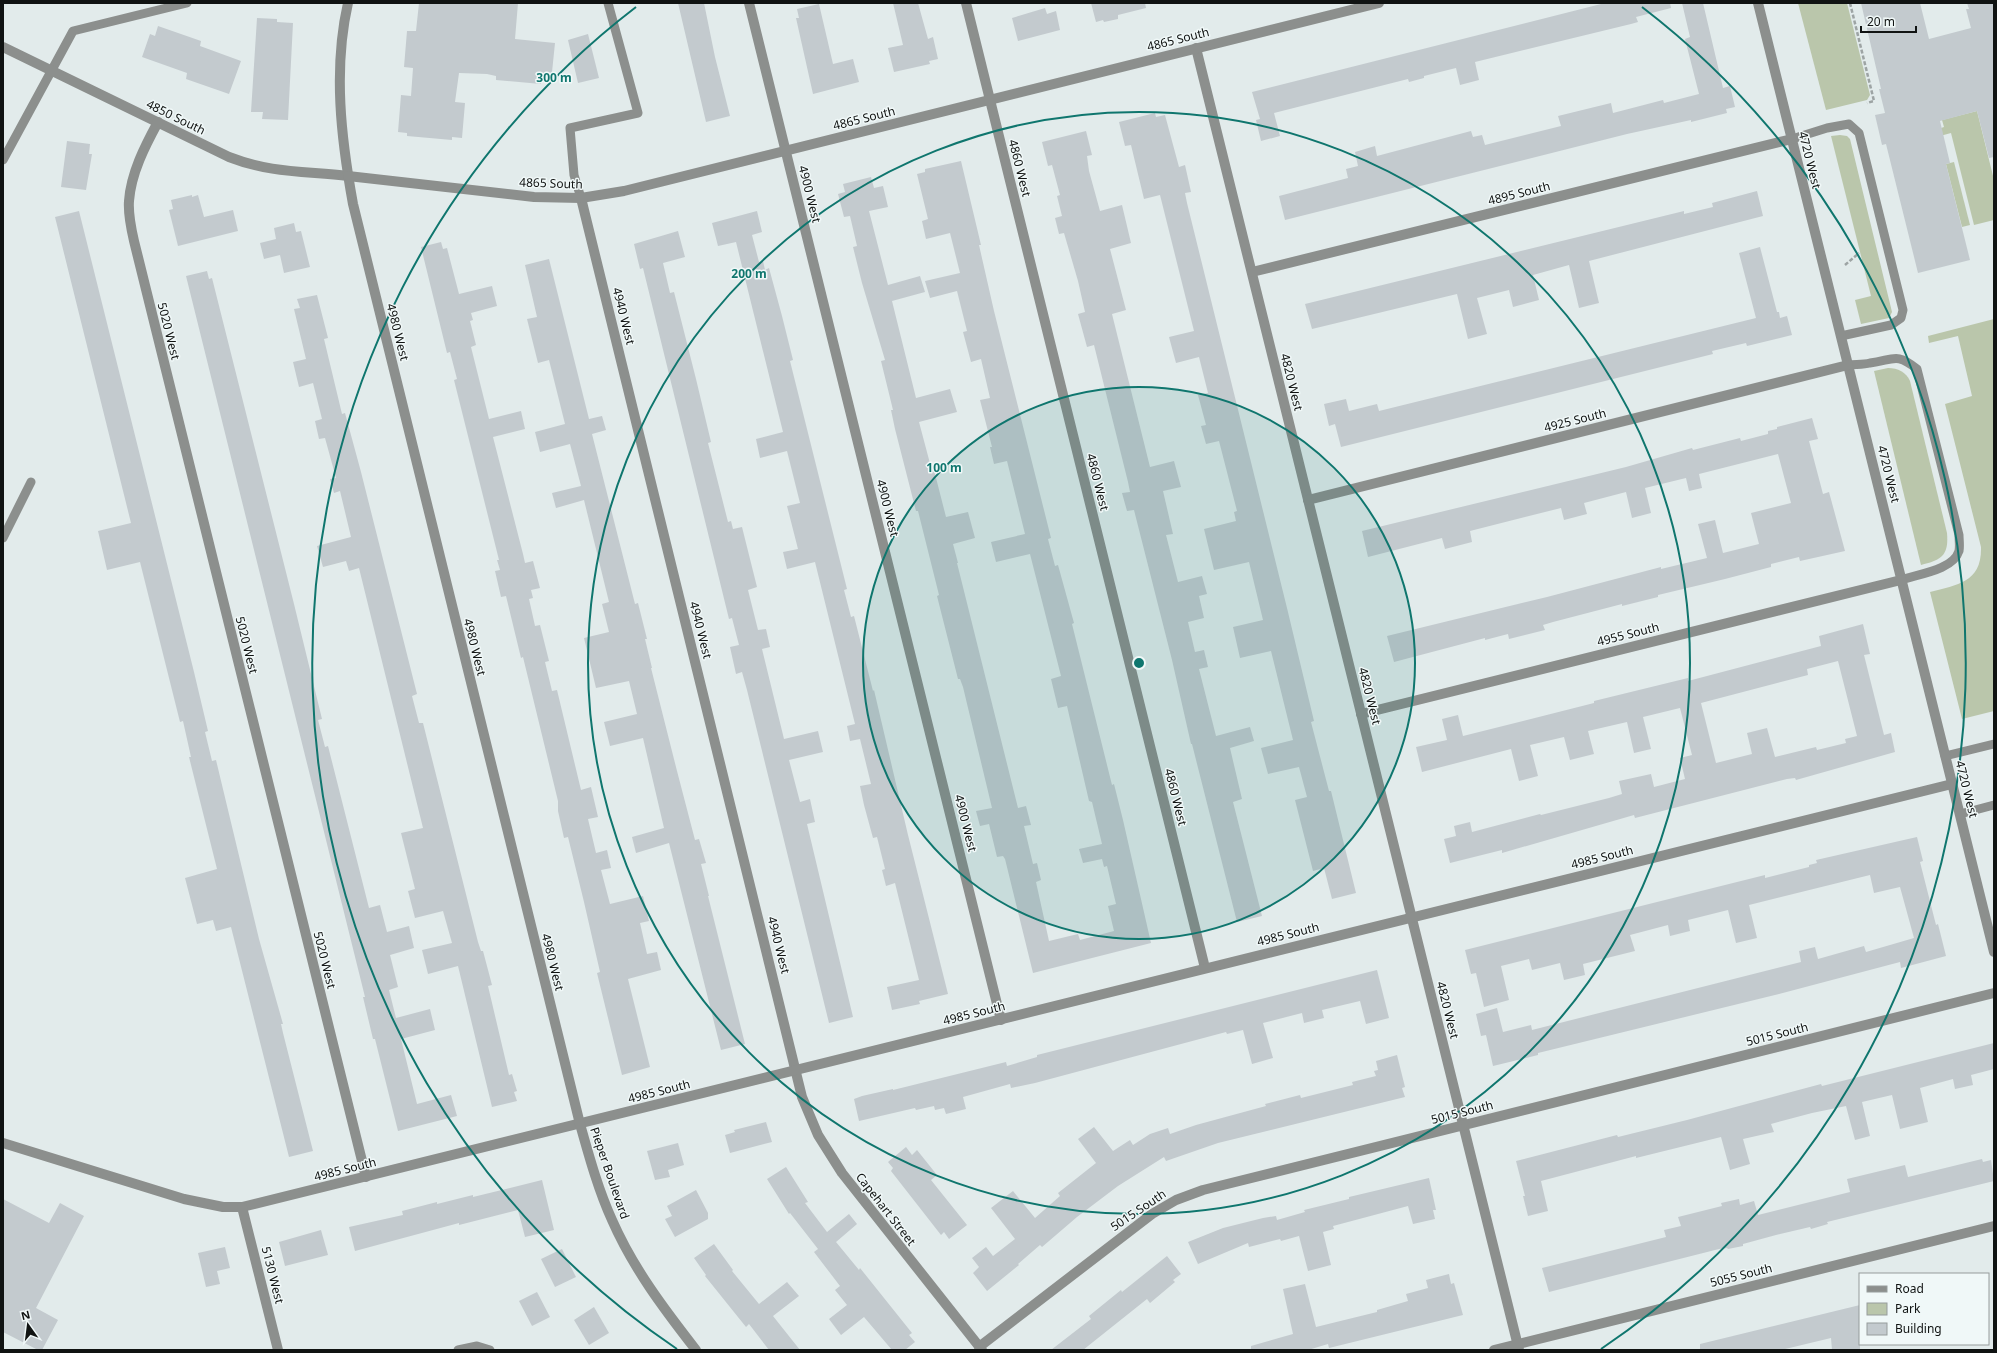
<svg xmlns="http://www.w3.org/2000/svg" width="1997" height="1353" viewBox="0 0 1997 1353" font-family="'Noto Sans',sans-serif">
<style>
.green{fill:#bac6ab}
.building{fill:#c3cace;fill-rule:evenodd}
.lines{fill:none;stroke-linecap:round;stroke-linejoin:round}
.path{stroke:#9da4a4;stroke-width:2.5;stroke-dasharray:4 2;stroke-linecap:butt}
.service{stroke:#8c8f8d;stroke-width:9}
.minor{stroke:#8c8f8d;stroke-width:10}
.tertiary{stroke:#8c8f8d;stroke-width:10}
.ring{fill:none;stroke:#0f766e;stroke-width:2}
.labels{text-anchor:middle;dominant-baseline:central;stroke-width:3;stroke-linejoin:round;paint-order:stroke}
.street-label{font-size:12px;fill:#101312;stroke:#f0f8f8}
.centre{fill:#0f766e;stroke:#f0f8f8;stroke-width:2}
.ring-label{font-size:12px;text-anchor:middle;font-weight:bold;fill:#0f766e;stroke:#f0f8f8;stroke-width:3;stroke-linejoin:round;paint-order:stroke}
</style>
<rect width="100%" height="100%" fill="#e2ebeb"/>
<g class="green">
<polygon points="1798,3 1847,3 1870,95 1867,100 1826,110"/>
<polygon points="1977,111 1994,180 1994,220 1974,225 1951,133 1940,136 1938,129 1944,127 1942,120"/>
<polygon points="1840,135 1847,136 1850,139 1892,312 1889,318 1861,324 1855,300 1871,296 1831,136"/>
<polygon points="1954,162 1970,225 1962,227 1946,164"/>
<path d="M1994,319v392l-32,8 -32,-127c28,-7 52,-10 51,-45l-36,-143 27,-8 -14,-60 -29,7 -1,-7z"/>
<path d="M1888,368c10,0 18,4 22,13l37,152c2,23 -6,27 -26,32l-47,-194z"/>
</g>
<g class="building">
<polygon points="419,3 518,3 515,39 555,43 551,82 541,81 541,84 496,80 496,76 487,74 459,73 455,102 465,103 462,138 452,137 452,140 407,136 407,133 398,132 401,95 411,96 413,68 404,67 407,31 416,31"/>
<polygon points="678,3 704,3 715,57 730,116 706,122"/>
<polygon points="893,3 918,3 928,39 933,37 938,59 929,61 930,64 894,72 888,48 903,45"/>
<polygon points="1091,3 1145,3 1146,8 1118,15 1118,19 1104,22 1103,20 1096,22"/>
<polygon points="1605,3 1670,3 1671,8 1636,17 1638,22 1631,24 1475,62 1479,80 1460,85 1456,68 1424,76 1424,78 1409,82 1408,79 1274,113 1280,136 1261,141 1256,120 1260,119 1252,92"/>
<polygon points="1682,3 1703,3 1723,88 1730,86 1735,107 1726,109 1727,113 1691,122 1691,120 1627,134 1285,220 1279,196 1348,178 1346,169 1358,166 1355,152 1375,146 1377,156 1471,131 1473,137 1482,135 1485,145 1561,126 1558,116 1611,103 1613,113 1663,100 1664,103 1699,94 1685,39 1690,37"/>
<polygon points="1861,3 1920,3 1929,39 1971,28 1966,9 1969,9 1967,3 1994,3 1994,157 1989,158 1977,111 1940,121 1950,163 1946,164 1970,260 1918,273 1886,144 1882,145 1875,115 1885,113 1879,89 1881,89"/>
<polygon points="819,4 833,64 853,59 859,82 813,94 796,18 799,18 797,9"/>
<polygon points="1045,8 1047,14 1056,11 1060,30 1018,41 1012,18"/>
<polygon points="257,18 277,19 277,22 293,23 288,120 262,119 263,112 251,112"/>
<polygon points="158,26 201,41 200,46 241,61 229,94 186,79 187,73 142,57 150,34 155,36"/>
<polygon points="588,34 599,78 578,83 568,40"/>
<polygon points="1155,113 1156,117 1165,115 1179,167 1185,165 1191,192 1185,193 1187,203 1287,608 1314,721 1311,722 1329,791 1331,791 1356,893 1332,899 1324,868 1313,871 1295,800 1307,797 1299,767 1268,774 1261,748 1293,740 1271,651 1240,658 1233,627 1263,620 1249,562 1214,570 1204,529 1236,521 1234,512 1237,511 1219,441 1206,444 1201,426 1206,425 1198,395 1208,393 1199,357 1176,363 1169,337 1194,331 1160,195 1144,199 1131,145 1125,146 1119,122"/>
<polygon points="1086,131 1092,155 1087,156 1089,171 1100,211 1122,205 1131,243 1110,249 1126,310 1112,314 1150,467 1174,461 1181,487 1163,491 1173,534 1166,535 1178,582 1202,576 1207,594 1199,596 1204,618 1188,622 1195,652 1204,650 1208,667 1199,669 1216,736 1250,727 1254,741 1230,748 1242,799 1233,802 1262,916 1237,922 1192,744 1191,744 1172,660 1134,510 1127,511 1122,493 1130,492 1128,482 1094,345 1087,347 1078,314 1085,312 1078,281 1064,233 1059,234 1055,218 1062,216 1057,196 1060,195 1052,165 1048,166 1042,142"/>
<polygon points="67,141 90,144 89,154 92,154 86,190 61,187"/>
<polygon points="961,161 981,245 979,245 994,311 1049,530 1051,538 1048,539 1055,566 1058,565 1074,623 1072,624 1112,785 1114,784 1123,820 1151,943 1033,973 1005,859 1003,856 997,857 989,824 980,826 976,811 992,808 963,687 960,679 958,679 937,596 939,595 918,511 916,511 895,429 891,410 893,410 881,361 885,360 862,283 853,247 857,246 850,216 844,217 838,194 845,192 843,184 871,177 874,188 883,186 888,207 869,211 888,285 920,276 925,292 892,301 916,398 950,389 957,412 919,422 932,471 934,470 946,517 968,512 975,538 953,544 958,563 957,563 1018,808 1026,806 1031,825 1024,826 1033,864 1037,863 1041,880 1036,882 1049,941 1078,934 1080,940 1114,931 1108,906 1116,904 1107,866 1104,867 1102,859 1083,863 1079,849 1102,844 1092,802 1089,801 1067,706 1058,708 1051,679 1061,676 1030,554 996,562 991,542 1025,534 1007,461 994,464 990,447 992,447 980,400 990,398 981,359 971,362 963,332 967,331 957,291 930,298 925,281 960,273 950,233 926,239 922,221 928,219 917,174 925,172 925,169"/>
<polygon points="1757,191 1763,216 1589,261 1599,303 1579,308 1569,265 1533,275 1539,300 1513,307 1509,290 1477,298 1487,334 1468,339 1457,294 1312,329 1305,304 1684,211 1684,214 1713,207 1712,203"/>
<polygon points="192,195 192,197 198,195 204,217 233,210 238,231 178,246 169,210 173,209 171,200"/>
<polygon points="79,211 194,672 208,731 205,732 212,761 216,760 259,939 283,1024 281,1024 283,1033 313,1151 289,1157 231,927 216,931 213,920 197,924 185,878 217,869 189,757 191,757 183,721 180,722 140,562 107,570 98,531 131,523 55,217"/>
<polygon points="757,211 762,232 752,235 759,262 763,261 765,270 769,268 782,316 793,360 790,361 847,589 844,590 851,617 854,616 873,691 874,690 908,835 948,994 919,1001 920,1004 892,1010 887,987 919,980 895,883 886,886 882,870 885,869 877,837 873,838 864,805 860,786 871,784 860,739 850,741 847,726 855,724 815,562 787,569 783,552 798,549 787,506 800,503 787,451 760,458 756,439 783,432 736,242 718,246 712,223"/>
<polygon points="294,223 296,232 301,231 310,267 284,273 280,255 264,259 260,243 276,239 274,228"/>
<polygon points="678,231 685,257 663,263 670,293 674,292 696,379 711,442 708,443 728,522 731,521 733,529 742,527 757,587 748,590 758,630 766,629 770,647 762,649 784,739 818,731 823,752 789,760 800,802 810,799 815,822 807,824 853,1017 829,1023 747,690 742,672 736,674 730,647 739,645 732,618 729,619 643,268 640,269 634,244"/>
<polygon points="441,242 443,249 447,248 459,294 492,286 497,306 471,313 473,320 470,321 476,345 471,347 489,419 521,411 525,429 493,437 523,554 525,563 533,561 540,588 531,590 533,598 529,599 535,626 540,625 549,661 545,662 552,691 557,690 581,790 591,787 598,817 588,819 596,853 607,850 611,868 601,870 610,904 643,896 649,921 640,923 647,954 657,952 661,970 628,979 650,1067 622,1075 597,973 600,972 584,902 568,837 564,838 558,811 558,801 523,657 521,658 506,596 501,597 495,571 500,570 497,560 499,560 454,380 457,379 450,352 447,353 421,247"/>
<polygon points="1760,247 1777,312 1779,312 1780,318 1787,316 1792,335 1747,346 1746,343 1712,351 1713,354 1341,447 1335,424 1329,426 1324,404 1346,399 1349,411 1377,404 1379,411 1756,318 1739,253"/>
<polygon points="549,259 589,419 602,416 606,430 592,434 635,604 638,603 647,639 645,639 652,668 651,668 677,771 695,840 699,839 706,863 701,864 709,896 708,896 745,1044 721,1050 669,843 636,853 632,837 664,828 643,738 610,746 604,722 637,714 629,681 596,688 584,638 609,632 602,604 609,602 584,500 556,508 552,493 581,486 570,444 540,452 535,432 565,424 549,360 538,363 527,319 537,317 525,265"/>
<polygon points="207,271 209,279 212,278 294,604 322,719 318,720 325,747 328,746 369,908 380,905 387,932 409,926 414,948 390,955 398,987 389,990 396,1018 430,1009 435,1030 401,1039 417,1104 451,1095 457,1116 398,1131 375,1039 373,1039 363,997 365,997 186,276"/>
<polygon points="317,295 328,338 324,339 342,414 345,413 361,472 417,694 412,696 419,723 423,723 478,942 481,951 483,951 492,985 488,986 509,1075 512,1074 517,1091 514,1092 517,1101 492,1107 458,966 428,974 422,950 452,943 443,911 415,918 408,891 415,889 401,833 423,828 359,568 349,571 346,561 323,567 317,546 351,537 340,491 334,493 330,479 336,478 325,438 319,439 315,421 322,419 313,383 299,387 293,362 306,359 294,309 300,308 297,299"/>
<polygon points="1812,418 1818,439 1809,441 1823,494 1829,492 1845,551 1800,561 1799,557 1771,564 1771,567 1725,579 1658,595 1658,597 1622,606 1622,604 1553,622 1543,625 1545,630 1509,639 1508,634 1485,640 1485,638 1394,662 1387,636 1547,597 1661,567 1661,569 1707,558 1698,524 1715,520 1723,553 1759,544 1751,513 1791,503 1778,454 1699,474 1702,488 1689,491 1686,478 1645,488 1651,513 1632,518 1626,492 1584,503 1587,514 1564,520 1561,508 1470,531 1472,542 1445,549 1442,538 1368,557 1362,531 1626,467 1692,448 1693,450 1740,438 1741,441 1768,434 1768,431 1777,429 1777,427"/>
<path d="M1863,624l7,30 -6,1 20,80 7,-2 4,19 -99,28 -1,-2 -8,1 -152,39 -1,-3 -132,38v-3l-52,13 -6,-24 12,-3 -2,-10 16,-4 2,10 68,-18 1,1 68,-17 13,-4 -3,-13 32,-7 3,13 31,-8 -5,-21 12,-3 -12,-47 -37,9 8,32 -17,4 -7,-31 -39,9 6,23 -24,6 -6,-23 -34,8 8,31 -19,5 -8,-32 -89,23 -6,-25 31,-7 -5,-21 16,-4 5,21 131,-33v-2l94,-23v3l133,-35 -2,-10zM1838,661l19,75 -12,3 1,4 -29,7 -1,-3 -41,10 -8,-29 -20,5 5,21 -36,9 -15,-60 107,-28 -1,-6z"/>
<polygon points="1917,837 1923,861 1920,862 1936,925 1938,924 1946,956 1901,968 1900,962 1779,994 1538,1053 1538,1055 1493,1066 1486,1035 1481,1036 1476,1014 1497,1008 1503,1032 1531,1025 1532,1030 1801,962 1799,951 1815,947 1818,959 1864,946 1866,952 1914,938 1900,887 1874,893 1870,875 1749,905 1757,938 1736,943 1728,910 1688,920 1690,931 1670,936 1668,925 1630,935 1635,951 1583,964 1585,975 1564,980 1560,963 1532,970 1529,959 1501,966 1509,1000 1484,1007 1476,973 1471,974 1465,950 1765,875 1765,878 1809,867 1809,865 1817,863 1816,860"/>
<polygon points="1377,970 1389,1018 1366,1024 1360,1001 1322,1010 1324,1018 1304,1023 1302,1013 1263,1023 1273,1058 1252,1064 1243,1030 1227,1034 1226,1032 1035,1083 1011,1088 1010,1084 963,1097 966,1109 946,1114 944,1108 935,1110 934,1106 916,1110 915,1108 859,1121 854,1099 862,1096 893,1089 893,1090 1006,1062 1007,1066 1037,1057 1037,1055"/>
<polygon points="1994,1043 1994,1069 1971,1075 1973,1085 1955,1089 1953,1079 1920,1088 1928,1122 1900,1129 1892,1095 1862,1102 1870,1136 1855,1140 1846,1106 1812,1113 1771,1124 1774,1132 1743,1139 1750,1164 1730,1170 1721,1137 1636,1158 1636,1156 1541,1181 1548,1211 1528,1216 1523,1196 1525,1196 1516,1161 1617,1135 1618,1137 1687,1120 1821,1084 1822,1086"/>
<polygon points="1397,1055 1405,1087 1402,1088 1405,1097 1218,1143 1166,1161 1164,1157 1118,1186 1077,1217 1042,1247 1040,1245 1018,1264 1019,1265 987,1291 973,1273 979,1267 972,1258 986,1247 993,1256 1015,1239 991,1208 1013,1191 1035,1218 1060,1196 1058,1193 1096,1163 1078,1139 1094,1127 1113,1151 1130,1140 1133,1145 1150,1134 1168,1128 1170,1134 1196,1125 1266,1106 1265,1104 1300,1095 1301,1098 1353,1085 1352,1082 1376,1076 1374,1071 1378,1070 1376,1061"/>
<polygon points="766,1122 772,1142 730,1153 725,1135 735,1132 734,1130"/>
<polygon points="678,1143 684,1165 668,1170 670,1177 655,1180 647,1151"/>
<polygon points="906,1147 912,1155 917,1150 937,1175 931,1180 967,1225 949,1239 944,1232 941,1235 891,1171 893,1168 888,1162"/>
<polygon points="1982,1159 1983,1162 1991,1160 1994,1181 1827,1222 1828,1224 1811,1229 1810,1227 1776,1235 1743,1244 1743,1246 1728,1249 1727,1248 1719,1249 1549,1292 1542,1268 1666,1237 1664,1230 1681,1226 1678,1217 1722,1206 1721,1203 1739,1199 1740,1205 1754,1201 1758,1215 1850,1192 1847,1179 1905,1165 1908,1177"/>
<polygon points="786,1167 808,1202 805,1203 827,1232 849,1214 857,1224 836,1242 859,1270 860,1268 912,1333 909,1335 915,1342 905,1350 892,1350 864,1317 841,1335 829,1319 847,1305 835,1290 840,1286 814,1252 818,1249 790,1213 789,1214 767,1179"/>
<polygon points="1429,1178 1436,1210 1433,1210 1435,1219 1413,1224 1408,1206 1333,1226 1334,1229 1323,1232 1331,1265 1308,1271 1299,1236 1281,1241 1280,1239 1249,1247 1248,1243 1198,1264 1188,1242 1223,1228 1263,1218 1276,1216 1277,1220 1305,1212 1304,1210 1349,1199 1349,1197"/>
<polygon points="542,1180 554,1230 525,1237 518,1210 459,1225 459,1223 355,1251 349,1227 403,1215 402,1211 437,1202 437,1204 473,1195 473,1197"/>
<polygon points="696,1190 708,1213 708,1219 675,1237 665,1219 672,1216 667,1206"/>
<polygon points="3,1199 49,1223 60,1203 84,1216 36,1308 58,1320 42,1350 38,1350 3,1332"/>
<polygon points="321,1230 328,1255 285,1266 279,1242"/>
<polygon points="714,1244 733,1270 732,1271 759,1304 787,1282 799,1296 773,1316 800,1350 769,1350 749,1324 746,1327 705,1276 706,1275 694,1258"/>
<polygon points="225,1247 230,1268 217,1271 220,1284 206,1287 198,1253"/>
<polygon points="562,1249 576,1277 555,1287 541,1259"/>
<polygon points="1167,1256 1181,1274 1173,1280 1175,1282 1150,1303 1147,1299 1083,1350 1051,1350 1091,1319 1089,1316 1121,1290 1122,1292"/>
<polygon points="1449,1274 1451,1284 1454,1283 1463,1315 1329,1348 1328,1344 1308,1350 1251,1350 1251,1346 1293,1334 1283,1289 1305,1284 1316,1327 1377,1312 1377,1310 1408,1301 1406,1294 1428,1288 1426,1280"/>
<polygon points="537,1292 550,1317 532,1326 519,1301"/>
<polygon points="1860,1305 1860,1350 1832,1350 1831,1338 1781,1350 1700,1350 1700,1344"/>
<polygon points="594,1307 609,1333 589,1345 574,1320"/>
</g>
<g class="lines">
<g class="path">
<polyline points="1850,3 1874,101 1867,103"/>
<polyline points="1845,265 1859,253"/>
</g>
<g class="service">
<polyline points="1792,139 1827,128 1849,124 1859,133 1903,310 1901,318 1891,325 1841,336"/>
<polyline points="3,160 73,31 187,3"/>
<polyline points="581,198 574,175 570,128 638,113 608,3"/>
<path d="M1848,365c7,-1 15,0 22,-2 24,-3 26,-11 47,6l42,166c0,5 1,11 0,16 -6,19 -40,23 -58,29"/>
<polyline points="3,538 31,482"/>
<polyline points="1945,756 1994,744"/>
<polyline points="1960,814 1994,805"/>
<polyline points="458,1350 477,1346 490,1350"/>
</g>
<g class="minor">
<polyline points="749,3 1001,1020"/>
<polyline points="966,3 1205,968"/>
<polyline points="1758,3 1994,952"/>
<path d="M3,47l226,110c41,16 75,14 119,19"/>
<polyline points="1196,48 1519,1350"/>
<path d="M158,122c-13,24 -27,51 -29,79 -1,13 2,27 5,40l232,936"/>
<polyline points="581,198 802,1097 818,1135 842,1173 982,1350"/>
<polyline points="1252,272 1792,139"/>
<polyline points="1308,500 1848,365"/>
<polyline points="1361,714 1901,580"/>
<polyline points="3,1143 184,1199 223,1207 242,1207 1952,784"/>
<polyline points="242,1207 278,1350"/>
<polyline points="979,1347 1152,1214 1176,1200 1203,1190 1994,993"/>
<polyline points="1494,1350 1994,1226"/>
</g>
<g class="tertiary">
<path d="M348,3c-15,66 -7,135 5,201l227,920c9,32 18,65 32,96 21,48 52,89 84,130"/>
<polyline points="348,176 534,197 581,198 624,191 1379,3"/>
</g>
</g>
<circle cx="1139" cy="663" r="276" fill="#0f766e" fill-opacity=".12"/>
<g class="ring">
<circle cx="1139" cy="663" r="276"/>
<circle cx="1139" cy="663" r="551"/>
<path d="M677 1349A827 827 0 0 1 636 7M1642 7A827 827 0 0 1 1601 1349"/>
</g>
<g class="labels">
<g class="street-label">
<text transform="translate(1178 39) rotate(-14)">4865 South</text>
<text transform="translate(176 117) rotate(26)">4850 South</text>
<text transform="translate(864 118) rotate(-14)">4865 South</text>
<text transform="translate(1810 160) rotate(76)">4720 West</text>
<text transform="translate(1020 168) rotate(76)">4860 West</text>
<text transform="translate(551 183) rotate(2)">4865 South</text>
<text transform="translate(1519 193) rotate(-14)">4895 South</text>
<text transform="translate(810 194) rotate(76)">4900 West</text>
<text transform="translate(624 316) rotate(76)">4940 West</text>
<text transform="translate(169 331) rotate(76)">5020 West</text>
<text transform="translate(398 332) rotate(76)">4980 West</text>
<text transform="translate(1292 382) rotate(76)">4820 West</text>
<text transform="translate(1575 420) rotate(-14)">4925 South</text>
<text transform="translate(1889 474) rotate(76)">4720 West</text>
<text transform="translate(1098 482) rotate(76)">4860 West</text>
<text transform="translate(888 508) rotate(76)">4900 West</text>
<text transform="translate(701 630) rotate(76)">4940 West</text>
<text transform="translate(1628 634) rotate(-14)">4955 South</text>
<text transform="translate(247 645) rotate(76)">5020 West</text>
<text transform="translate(475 647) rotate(76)">4980 West</text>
<text transform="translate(1370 696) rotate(76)">4820 West</text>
<text transform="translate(1967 789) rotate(76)">4720 West</text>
<text transform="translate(1176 797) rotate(76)">4860 West</text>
<text transform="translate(966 823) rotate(76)">4900 West</text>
<text transform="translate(1602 857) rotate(-14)">4985 South</text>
<text transform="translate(1288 934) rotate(-14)">4985 South</text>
<text transform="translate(779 945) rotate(76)">4940 West</text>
<text transform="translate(325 960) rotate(76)">5020 West</text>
<text transform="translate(553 962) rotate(76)">4980 West</text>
<text transform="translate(1448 1010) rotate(76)">4820 West</text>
<text transform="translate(974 1013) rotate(-14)">4985 South</text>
<text transform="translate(1777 1034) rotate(-14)">5015 South</text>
<text transform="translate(659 1091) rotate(-14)">4985 South</text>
<text transform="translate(1462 1112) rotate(-14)">5015 South</text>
<text transform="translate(345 1169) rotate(-14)">4985 South</text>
<text transform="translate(610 1173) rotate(71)">Pieper Boulevard</text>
<text transform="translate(886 1209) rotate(52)">Capehart Street</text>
<text transform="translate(1138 1210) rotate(-34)">5015 South</text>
<text transform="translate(273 1275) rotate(76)">5130 West</text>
<text transform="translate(1741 1275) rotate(-14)">5055 South</text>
</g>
</g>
<circle cx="1139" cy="663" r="6" class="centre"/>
<g class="ring-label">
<text x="554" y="82">300 m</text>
<text x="749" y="278">200 m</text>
<text x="944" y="472">100 m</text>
</g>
<rect width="1997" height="1353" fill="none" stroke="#101312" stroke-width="8"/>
<rect x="1859" y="1273" width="130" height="72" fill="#f0f8f8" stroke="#969c9c"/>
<rect x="1867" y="1286" width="20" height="6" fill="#8c8f8d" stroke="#969c9c"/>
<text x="1895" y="1293" font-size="12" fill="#101312">Road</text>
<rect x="1867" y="1303" width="20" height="12" fill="#bac6ab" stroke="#969c9c"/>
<text x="1895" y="1313" font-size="12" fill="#101312">Park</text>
<rect x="1867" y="1323" width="20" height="12" fill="#c3cace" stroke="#969c9c"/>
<text x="1895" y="1333" font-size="12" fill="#101312">Building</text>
<g transform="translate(28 1325) rotate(346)" stroke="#f0f8f8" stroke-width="3" paint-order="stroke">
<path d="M0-3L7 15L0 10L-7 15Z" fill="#101312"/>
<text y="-6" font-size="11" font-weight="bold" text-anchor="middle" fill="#101312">N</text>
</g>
<path d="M1861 26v6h55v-6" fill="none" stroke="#101312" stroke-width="2"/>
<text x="1867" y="26" font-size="12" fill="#101312" stroke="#f0f8f8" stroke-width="3" paint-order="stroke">20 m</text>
</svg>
